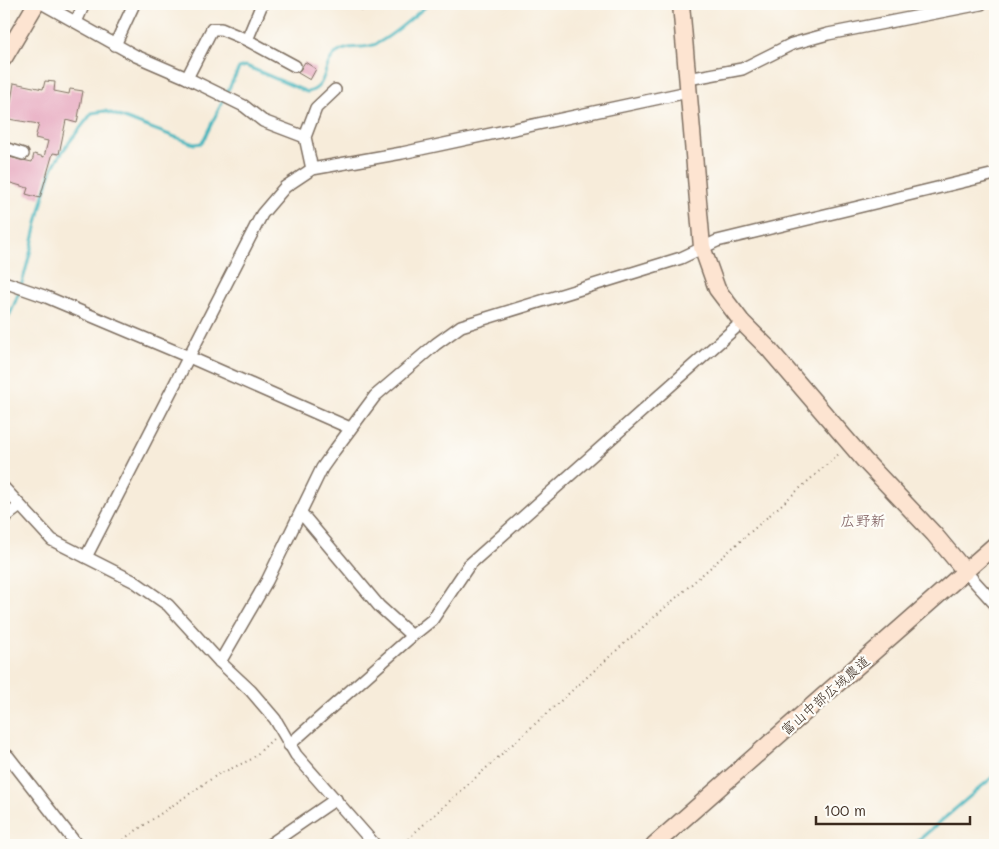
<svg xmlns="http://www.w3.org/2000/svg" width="999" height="849" viewBox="0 0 999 849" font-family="Mali,'Klee One',sans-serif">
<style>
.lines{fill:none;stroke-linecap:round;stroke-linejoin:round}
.stream{stroke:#45b5bd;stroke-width:3}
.building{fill:#e6a5bd}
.street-casing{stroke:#7d6e60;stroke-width:14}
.secondary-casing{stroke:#7d6e60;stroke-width:19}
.path{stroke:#7d6e60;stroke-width:2;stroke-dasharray:1 4;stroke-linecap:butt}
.street{stroke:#fff;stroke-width:11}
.secondary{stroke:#fde4d1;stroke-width:16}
.labels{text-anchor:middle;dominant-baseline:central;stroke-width:4.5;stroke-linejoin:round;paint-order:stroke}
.street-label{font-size:14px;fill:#3b2a1e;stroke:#fdfcf7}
.neighbourhood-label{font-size:15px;fill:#775556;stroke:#fdfcf7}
</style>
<rect width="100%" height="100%" fill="#fdfcf7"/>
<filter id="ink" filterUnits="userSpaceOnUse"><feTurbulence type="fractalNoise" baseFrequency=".02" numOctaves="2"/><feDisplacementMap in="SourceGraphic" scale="10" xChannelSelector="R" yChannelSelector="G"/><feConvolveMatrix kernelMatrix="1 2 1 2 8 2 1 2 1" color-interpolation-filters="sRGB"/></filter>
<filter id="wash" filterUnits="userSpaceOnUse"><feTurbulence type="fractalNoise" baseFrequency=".0096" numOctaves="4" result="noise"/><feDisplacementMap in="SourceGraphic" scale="20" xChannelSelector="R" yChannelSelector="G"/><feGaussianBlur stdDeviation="1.12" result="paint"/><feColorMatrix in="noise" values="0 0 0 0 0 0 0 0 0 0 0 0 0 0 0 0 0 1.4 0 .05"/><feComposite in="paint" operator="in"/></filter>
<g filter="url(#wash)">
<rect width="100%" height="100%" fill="#f7ecda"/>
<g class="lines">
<g class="stream">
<path d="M4,326c27,-50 29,-102 47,-154 5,-16 30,-44 41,-59l13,-2 89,33 8,-1 37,-75 7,-2 61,26c21,-3 15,-27 28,-38 12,-10 28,-4 41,-10 19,-9 36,-27 53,-40"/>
<polyline points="913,845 995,775"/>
</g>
</g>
<g id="blocks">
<g class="building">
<polygon points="305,62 316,69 310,80 298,73"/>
<polygon points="45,81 55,82 54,91 69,94 70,89 83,91 77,123 66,120 59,154 53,153 40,198 26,194 28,188 4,181 4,156 32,162 34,154 44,157 48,141 35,138 39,124 8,119 14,83 43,89"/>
</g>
</g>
</g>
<g filter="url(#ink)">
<use href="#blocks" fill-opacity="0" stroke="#7d6e60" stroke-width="1"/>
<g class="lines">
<g class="street-casing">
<g id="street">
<polyline points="43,4 136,56 187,78 212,29 221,29 247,40 262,4"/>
<polyline points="76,22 84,4"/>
<polyline points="247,40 295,66"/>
<polyline points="115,45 134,4"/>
<polyline points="187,78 244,106 263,121 305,137"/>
<polyline points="688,79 742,69 792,44 828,34 981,4"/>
<polyline points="4,148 23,154"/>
<polyline points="312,169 305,137 316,108 335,90"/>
<polyline points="4,282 44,296 189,357 350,428"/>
<polyline points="4,488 52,540 135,582 168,605 220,662 251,691 275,719 296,755 375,845"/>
<polyline points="302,514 379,606 412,636 432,620 469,565 742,322"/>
<polyline points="4,518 20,506"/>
<polyline points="86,557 262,214 285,187 312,169 402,153 688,92"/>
<polyline points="965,571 995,604"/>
<polyline points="220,662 267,581 322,468 334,451 375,396 436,344 461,326 681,258 717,241 995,174"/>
<polyline points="289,745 412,636"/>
<polyline points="4,759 8,756 77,845"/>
<polyline points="269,845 336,799"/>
</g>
</g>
<g class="secondary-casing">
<g id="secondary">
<polyline points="681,4 702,247 717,289 742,322 768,348 864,460 934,534 965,571"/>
<polyline points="4,58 36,4"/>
<polyline points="654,845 995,545"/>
</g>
</g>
<g class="path">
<polyline points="348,4 363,11 366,4"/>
<polyline points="115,845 217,775 252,759 274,738"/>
<polyline points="401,845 617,650 841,452"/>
</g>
<use href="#street" class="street"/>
<use href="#secondary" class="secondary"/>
</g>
</g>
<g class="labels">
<g class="street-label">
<text transform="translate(825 695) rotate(-41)">富山中部広域農道</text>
</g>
<g class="neighbourhood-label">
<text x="863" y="520">広野新</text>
</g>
</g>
<rect width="999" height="849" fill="none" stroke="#fdfcf7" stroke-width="20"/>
<path d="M816 816v8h154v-8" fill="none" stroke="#3b2a1e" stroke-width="2.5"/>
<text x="824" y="816" font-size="15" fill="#3b2a1e" stroke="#fdfcf7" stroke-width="4" paint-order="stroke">100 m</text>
</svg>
